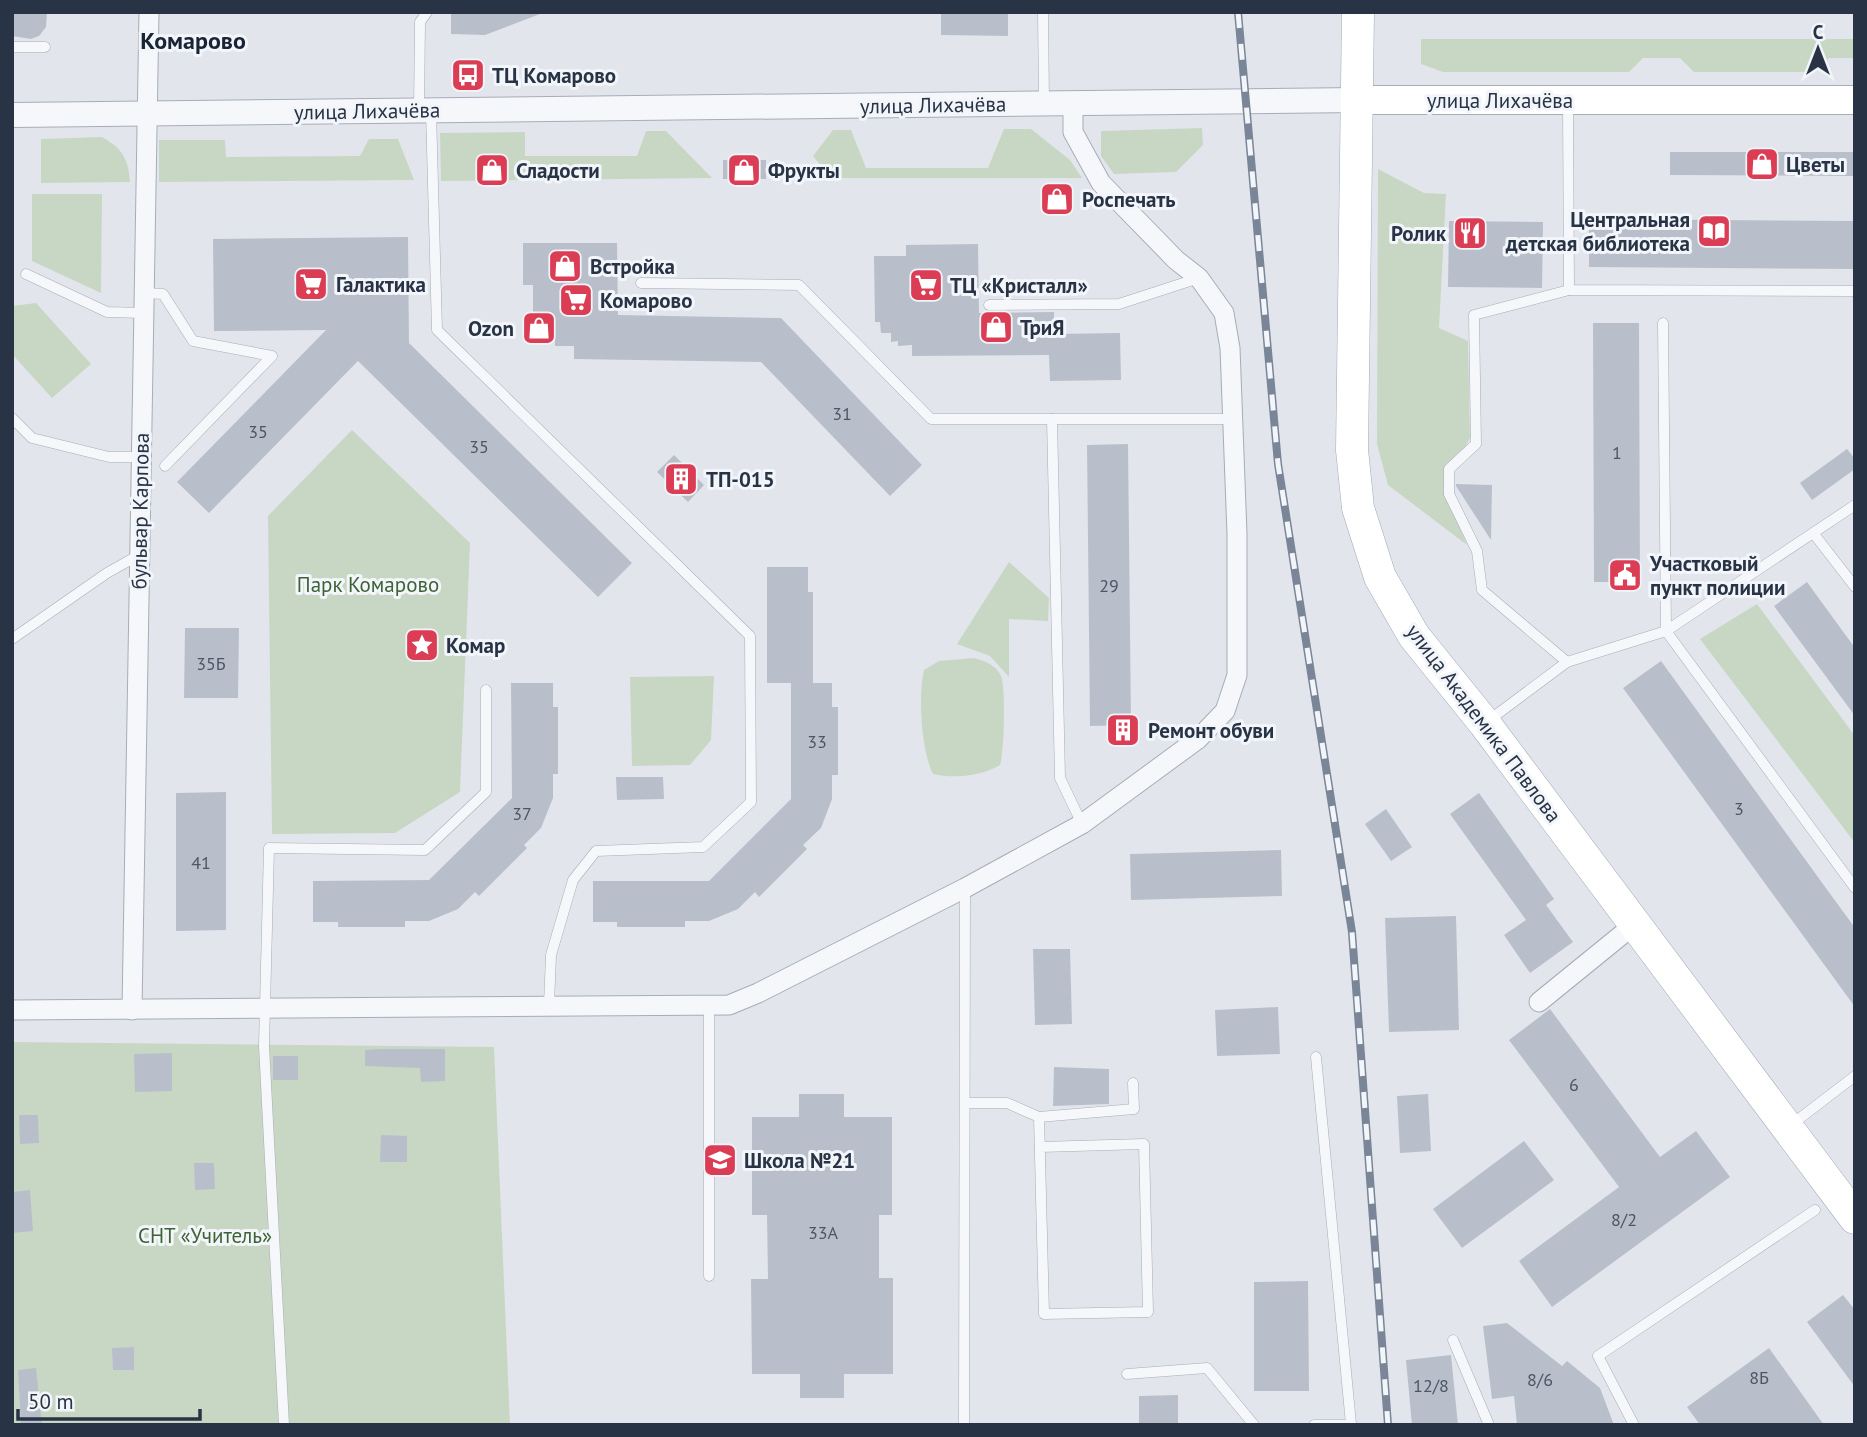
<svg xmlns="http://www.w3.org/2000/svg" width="1867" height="1437" viewBox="0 0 1867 1437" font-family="'PT Sans',sans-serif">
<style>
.green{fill:#c8d7c3}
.building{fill:#b9bfca}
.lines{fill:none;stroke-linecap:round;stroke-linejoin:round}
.service-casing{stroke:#a6adb7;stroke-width:11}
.minor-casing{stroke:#a6adb7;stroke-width:21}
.tertiary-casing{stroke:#a6adb7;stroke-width:26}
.secondary-casing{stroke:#a6adb7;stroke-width:30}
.primary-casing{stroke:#a0aab9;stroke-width:33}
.service{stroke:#f6f7fa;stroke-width:10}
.minor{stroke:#f6f7fa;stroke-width:19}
.tertiary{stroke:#f6f7fa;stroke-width:24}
.secondary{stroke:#fff;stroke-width:28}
.primary{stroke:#fff;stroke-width:32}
.rail-casing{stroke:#7a8597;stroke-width:8}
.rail{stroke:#f2f5f9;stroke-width:5;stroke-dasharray:16;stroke-linecap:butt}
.labels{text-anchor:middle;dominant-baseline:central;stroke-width:6;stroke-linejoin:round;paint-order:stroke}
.number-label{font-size:18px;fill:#4c5667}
.poi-label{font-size:21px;font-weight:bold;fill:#283346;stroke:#f2f5f9;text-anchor:start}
.street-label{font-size:21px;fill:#283346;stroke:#f2f5f9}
.park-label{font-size:21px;fill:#3d6334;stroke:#f2f5f9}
.quarter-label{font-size:24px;font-weight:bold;fill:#1a2437;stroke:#f2f5f9}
</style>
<rect width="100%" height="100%" fill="#e2e6ec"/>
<g class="green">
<polygon points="1421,39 1855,39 1855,58 1829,58 1815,72 1694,72 1680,58 1643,58 1629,72 1443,72 1421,64"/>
<polygon points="1202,128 1203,145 1176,172 1114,174 1101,156 1101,131"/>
<polygon points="1004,129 1031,129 1070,160 1082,178 831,178 813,156 833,130 851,130 866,168 988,168"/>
<polygon points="646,131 666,131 712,178 441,181 440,133 525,132 525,156 637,156"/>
<path d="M102,137c21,12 26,22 28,45l-89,1v-44z"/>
<polygon points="369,139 398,139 414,180 159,182 159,140 225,140 226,157 360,156"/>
<polygon points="1378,169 1424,193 1446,194 1439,328 1468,341 1470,438 1443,488 1467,545 1388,485 1377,444"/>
<polygon points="32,194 102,194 101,293 32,261"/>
<polygon points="36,303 91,364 52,398 12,354 12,306"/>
<polygon points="352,430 470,543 460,792 395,833 272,834 268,516"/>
<polygon points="1009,562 1049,598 1048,621 1009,619 1009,677 990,656 957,644"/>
<polygon points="1757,604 1855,736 1855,843 1700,639"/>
<path d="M974,658c11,3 22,7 27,18 5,12 3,77 -1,89 -19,11 -46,14 -67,9 -12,-24 -15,-78 -9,-104l15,-9z"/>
<polygon points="714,676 711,740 690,765 632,766 630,677"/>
<polygon points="12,1042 494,1047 510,1425 12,1425"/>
</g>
<g class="building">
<polygon points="12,12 47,12 46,27 39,36 31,39 12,36"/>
<polygon points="451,12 540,12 540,14 485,35 451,34"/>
<polygon points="941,12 1008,12 1008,36 941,35"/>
<polygon points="1670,152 1855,152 1855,176 1670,175"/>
<rect x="723" y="160" width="43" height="19"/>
<polygon points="1589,219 1855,221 1855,269 1589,267"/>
<polygon points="1449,221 1543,222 1542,288 1448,287"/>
<polygon points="408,237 409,343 632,563 598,597 358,361 209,513 177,482 326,330 214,331 213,239"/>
<polygon points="523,243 617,243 618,315 781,318 922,465 890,496 761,362 574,359 574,346 555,346 555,333 533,333 533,285 523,285"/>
<polygon points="978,244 979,313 1054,312 1054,334 1120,333 1121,380 1050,381 1049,355 912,356 912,345 898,346 898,341 891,342 891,333 881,333 880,322 875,322 874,256 906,256 906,245"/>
<polygon points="1593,323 1639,323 1640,582 1594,582"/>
<polygon points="1128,444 1131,725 1090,726 1087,445"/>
<polygon points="1847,449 1855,459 1855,469 1812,500 1800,483"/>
<polygon points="674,455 704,485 688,502 657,472"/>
<polygon points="1456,484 1492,485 1491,540 1456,486"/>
<polygon points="767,567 808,567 808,592 813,592 813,683 832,683 832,707 838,707 838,775 832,775 832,799 821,828 803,845 807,849 759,897 755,892 738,909 709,921 685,921 685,927 617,927 617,922 593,922 593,881 709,881 791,799 791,683 767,683"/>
<polygon points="1807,582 1855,648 1855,716 1774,606"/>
<polygon points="185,628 239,628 238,698 184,698"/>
<polygon points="1661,661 1855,928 1855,1007 1623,688"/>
<polygon points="511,683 553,683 553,707 558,707 558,774 553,774 553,798 541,828 524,845 527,848 479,896 475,892 458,909 429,921 405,921 405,927 338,927 338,922 313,922 313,881 429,880 512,798"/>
<polygon points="616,777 663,777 664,799 617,800"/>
<polygon points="226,792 226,930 176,931 176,793"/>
<polygon points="1479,793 1554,899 1546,905 1573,942 1530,973 1504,935 1526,920 1450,814"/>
<polygon points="1386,809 1412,847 1391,861 1365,824"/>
<polygon points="1281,850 1282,896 1131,900 1130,854"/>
<polygon points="1456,916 1459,1030 1389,1032 1385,918"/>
<polygon points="1033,949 1070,949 1072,1024 1035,1025"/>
<polygon points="1278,1007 1280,1054 1217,1056 1215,1010"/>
<polygon points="1550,1009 1660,1157 1696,1131 1730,1177 1552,1307 1519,1261 1619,1187 1509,1040"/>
<polygon points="378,1049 445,1049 445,1081 421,1082 420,1068 365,1066 365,1050"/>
<polygon points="172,1053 172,1091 135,1092 134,1054"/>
<rect x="273" y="1056" width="25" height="24"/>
<polygon points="1054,1067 1109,1069 1109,1104 1053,1106"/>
<polygon points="799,1094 844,1094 844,1117 892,1117 892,1215 879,1215 879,1278 893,1278 893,1374 844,1374 844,1398 800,1398 800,1374 752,1374 751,1279 768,1279 767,1215 752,1215 752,1117 799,1117"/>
<polygon points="1428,1094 1431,1151 1400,1153 1397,1096"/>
<polygon points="19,1115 38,1115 39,1143 20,1144"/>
<polygon points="381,1135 407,1136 407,1162 380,1162"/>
<polygon points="1524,1141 1554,1180 1462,1248 1433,1209"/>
<polygon points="194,1163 214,1163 215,1189 195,1190"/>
<polygon points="30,1190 33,1231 12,1233 12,1192"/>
<polygon points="1308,1281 1309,1391 1254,1391 1254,1282"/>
<polygon points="1843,1295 1855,1310 1855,1387 1807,1322"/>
<polygon points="1507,1323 1562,1366 1567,1361 1600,1388 1614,1425 1517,1425 1514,1396 1492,1399 1483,1326"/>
<polygon points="134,1347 134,1370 113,1370 112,1348"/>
<polygon points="1769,1348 1824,1425 1700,1425 1687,1407"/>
<polygon points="1451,1355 1458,1425 1412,1425 1406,1360"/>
<polygon points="36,1368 42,1425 21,1425 18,1370"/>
<polygon points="1178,1395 1178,1425 1139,1425 1139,1396"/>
</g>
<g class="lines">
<g class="service-casing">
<g id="service">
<polyline points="1043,12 1044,103"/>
<polyline points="12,47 45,47"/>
<polyline points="1568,104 1569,290 1855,291"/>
<polyline points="419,110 420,22 427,12"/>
<polyline points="431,111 437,330 750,636 751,802 703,847 596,851 573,880 551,955 549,1005"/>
<polyline points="26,274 107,312 143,313"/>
<polyline points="641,283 799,285 931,419 1232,419"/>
<polyline points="144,293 163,294 193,341 272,356 165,466"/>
<polyline points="989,305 1119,304 1199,278"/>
<polyline points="1663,323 1666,631 1855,505"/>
<polyline points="12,418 32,438 109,457 141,457"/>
<polyline points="1052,419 1060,778 1082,824"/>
<polyline points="1814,534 1855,587"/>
<polyline points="12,639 107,573 139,555"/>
<polyline points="1567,662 1482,590 1477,551 1449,494 1449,469 1476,444 1474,315 1569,290"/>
<polyline points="1488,721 1567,662 1666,631 1855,888"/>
<polyline points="709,1005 709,1276"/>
<polyline points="1316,1057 1351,1424"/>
<polyline points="965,1103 1007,1103 1039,1117 1134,1109 1133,1083"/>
<polyline points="1039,1117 1044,1314 1148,1312 1144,1144 1040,1147"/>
<polyline points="1791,1125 1855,1076"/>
<polyline points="1453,1340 1489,1425"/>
<polyline points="1127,1374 1207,1368 1254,1425"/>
<polyline points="284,1425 264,1046 269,848 425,850 486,792 486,690"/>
<polyline points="964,1425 965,888"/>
<polyline points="1314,1425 1351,1425"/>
<polyline points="1634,1425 1598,1356 1815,1210"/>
</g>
</g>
<g class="minor-casing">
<g id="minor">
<polyline points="1539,1002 1635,924"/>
<polyline points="12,1010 729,1005 758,993 965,888 1082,824 1198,739 1225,711 1237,675 1237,534 1230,348 1224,313 1199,278 1176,260 1101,183 1073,132 1073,103"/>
<polyline points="132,1010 149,12"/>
</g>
</g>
<g class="tertiary-casing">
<polyline id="tertiary" points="12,115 1358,100"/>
</g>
<g class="secondary-casing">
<polyline id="secondary" points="1358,100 1855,100"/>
</g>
<g class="primary-casing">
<polyline id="primary" points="1358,12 1352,450 1358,508 1380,577 1414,636 1485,724 1855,1218"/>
</g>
<use href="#service" class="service"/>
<use href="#minor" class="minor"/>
<use href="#tertiary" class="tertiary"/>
<use href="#secondary" class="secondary"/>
<use href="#primary" class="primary"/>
<g class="rail-casing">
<polyline id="rail" points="1238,12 1278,464 1352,932 1388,1425"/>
</g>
<use href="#rail" class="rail"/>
</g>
<defs>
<g id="bus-square" transform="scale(1.75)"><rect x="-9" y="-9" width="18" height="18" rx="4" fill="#db3d55" stroke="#f2f5f9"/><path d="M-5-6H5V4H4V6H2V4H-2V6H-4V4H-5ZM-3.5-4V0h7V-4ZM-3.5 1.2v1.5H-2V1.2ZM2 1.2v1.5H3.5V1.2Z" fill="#fff"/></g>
<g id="shop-square" transform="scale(1.75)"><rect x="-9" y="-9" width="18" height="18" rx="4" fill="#db3d55" stroke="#f2f5f9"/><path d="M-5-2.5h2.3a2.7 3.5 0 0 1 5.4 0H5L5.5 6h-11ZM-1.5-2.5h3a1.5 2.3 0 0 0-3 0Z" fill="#fff"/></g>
<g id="library-square" transform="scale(1.75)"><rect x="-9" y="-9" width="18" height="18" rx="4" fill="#db3d55" stroke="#f2f5f9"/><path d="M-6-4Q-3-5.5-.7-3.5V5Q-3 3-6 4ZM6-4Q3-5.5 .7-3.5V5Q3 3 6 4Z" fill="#fff"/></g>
<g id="restaurant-square" transform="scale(1.75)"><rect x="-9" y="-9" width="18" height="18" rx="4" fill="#db3d55" stroke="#f2f5f9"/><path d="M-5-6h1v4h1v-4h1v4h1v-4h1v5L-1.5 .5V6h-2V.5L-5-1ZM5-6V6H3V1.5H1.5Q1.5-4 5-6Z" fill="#fff"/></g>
<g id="supermarket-square" transform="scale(1.75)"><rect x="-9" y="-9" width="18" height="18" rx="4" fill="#db3d55" stroke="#f2f5f9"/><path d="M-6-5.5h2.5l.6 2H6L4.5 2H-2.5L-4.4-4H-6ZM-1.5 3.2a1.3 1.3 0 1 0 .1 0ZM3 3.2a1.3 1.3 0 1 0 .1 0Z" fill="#fff"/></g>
<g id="building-square" transform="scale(1.75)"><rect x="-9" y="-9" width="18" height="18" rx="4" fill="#db3d55" stroke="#f2f5f9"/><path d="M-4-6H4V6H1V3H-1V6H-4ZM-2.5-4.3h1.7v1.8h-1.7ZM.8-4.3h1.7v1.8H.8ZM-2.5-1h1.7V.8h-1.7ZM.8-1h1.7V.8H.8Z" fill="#fff"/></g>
<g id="civic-square" transform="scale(1.75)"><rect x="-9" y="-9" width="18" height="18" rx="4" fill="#db3d55" stroke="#f2f5f9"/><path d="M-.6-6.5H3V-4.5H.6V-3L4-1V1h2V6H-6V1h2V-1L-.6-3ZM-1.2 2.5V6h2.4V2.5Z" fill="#fff"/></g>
<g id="sight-square" transform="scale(1.75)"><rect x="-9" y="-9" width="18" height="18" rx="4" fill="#db3d55" stroke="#f2f5f9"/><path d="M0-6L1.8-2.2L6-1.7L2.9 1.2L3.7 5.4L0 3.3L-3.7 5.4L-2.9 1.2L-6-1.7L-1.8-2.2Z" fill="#fff"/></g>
<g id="school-square" transform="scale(1.75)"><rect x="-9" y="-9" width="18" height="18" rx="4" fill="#db3d55" stroke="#f2f5f9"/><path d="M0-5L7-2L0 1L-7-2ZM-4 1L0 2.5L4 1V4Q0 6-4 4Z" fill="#fff"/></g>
</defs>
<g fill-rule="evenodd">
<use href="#bus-square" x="468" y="75"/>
<use href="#shop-square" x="1762" y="164"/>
<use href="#shop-square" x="492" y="170"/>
<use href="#shop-square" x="744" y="170"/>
<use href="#shop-square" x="1057" y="199"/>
<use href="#library-square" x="1714" y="231"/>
<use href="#restaurant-square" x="1470" y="233"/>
<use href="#shop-square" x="565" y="266"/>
<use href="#supermarket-square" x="311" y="284"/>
<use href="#supermarket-square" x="926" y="285"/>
<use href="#supermarket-square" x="576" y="300"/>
<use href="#shop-square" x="996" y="327"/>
<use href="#shop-square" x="539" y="328"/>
<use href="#building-square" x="681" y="479"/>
<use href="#civic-square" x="1625" y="575"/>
<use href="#sight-square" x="422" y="645"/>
<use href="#building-square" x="1123" y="730"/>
<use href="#school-square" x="720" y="1160"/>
</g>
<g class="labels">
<g class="number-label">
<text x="842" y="413">31</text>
<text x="258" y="431">35</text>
<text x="479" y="446">35</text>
<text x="1617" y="452">1</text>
<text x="1109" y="585">29</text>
<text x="211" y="663">35Б</text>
<text x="817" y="741">33</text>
<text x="1739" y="808">3</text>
<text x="522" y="813">37</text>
<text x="201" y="862">41</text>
<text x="1574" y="1084">6</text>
<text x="1624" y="1219">8/2</text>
<text x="823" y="1232">33А</text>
<text x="1759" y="1377">8Б</text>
<text x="1540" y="1379">8/6</text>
<text x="1431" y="1385">12/8</text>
</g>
<g class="poi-label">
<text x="492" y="75">ТЦ Комарово</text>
<text x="1786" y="164">Цветы</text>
<text x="516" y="170">Сладости</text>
<text x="768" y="170">Фрукты</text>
<text x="1082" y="199">Роспечать</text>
<text x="1690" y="219" text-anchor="end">Центральная<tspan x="1690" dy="24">детская библиотека</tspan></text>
<text x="1446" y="233" text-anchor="end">Ролик</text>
<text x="590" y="266">Встройка</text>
<text x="336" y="284">Галактика</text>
<text x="950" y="285">ТЦ «Кристалл»</text>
<text x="600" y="300">Комарово</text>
<text x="1020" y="327">ТриЯ</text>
<text x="514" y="328" text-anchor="end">Ozon</text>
<text x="706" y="479">ТП-015</text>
<text x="1650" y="563">Участковый<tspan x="1650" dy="24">пункт полиции</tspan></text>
<text x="446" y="645">Комар</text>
<text x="1148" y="730">Ремонт обуви</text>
<text x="744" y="1160">Школа №21</text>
</g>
<g class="street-label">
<text x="1500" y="100">улица Лихачёва</text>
<text transform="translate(933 105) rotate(-1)">улица Лихачёва</text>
<text transform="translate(367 111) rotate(-1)">улица Лихачёва</text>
<text transform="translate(140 511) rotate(-89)">бульвар Карпова</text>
<text transform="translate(1484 723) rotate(53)">улица Академика Павлова</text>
</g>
<g class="park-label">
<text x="368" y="584">Парк Комарово</text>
<text x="205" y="1235">СНТ «Учитель»</text>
</g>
<g class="quarter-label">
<text x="193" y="40">Комарово</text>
</g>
</g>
<rect width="1867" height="1437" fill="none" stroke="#283346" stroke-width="28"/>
<g transform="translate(1818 49)" stroke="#f2f5f9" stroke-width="5" paint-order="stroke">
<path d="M0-5L12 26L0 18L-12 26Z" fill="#283346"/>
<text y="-10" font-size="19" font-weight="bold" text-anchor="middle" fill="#283346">С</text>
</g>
<path d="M18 1409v10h182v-10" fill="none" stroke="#283346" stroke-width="3.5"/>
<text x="28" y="1409" font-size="21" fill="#283346" stroke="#f2f5f9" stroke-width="5" paint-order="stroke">50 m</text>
</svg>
